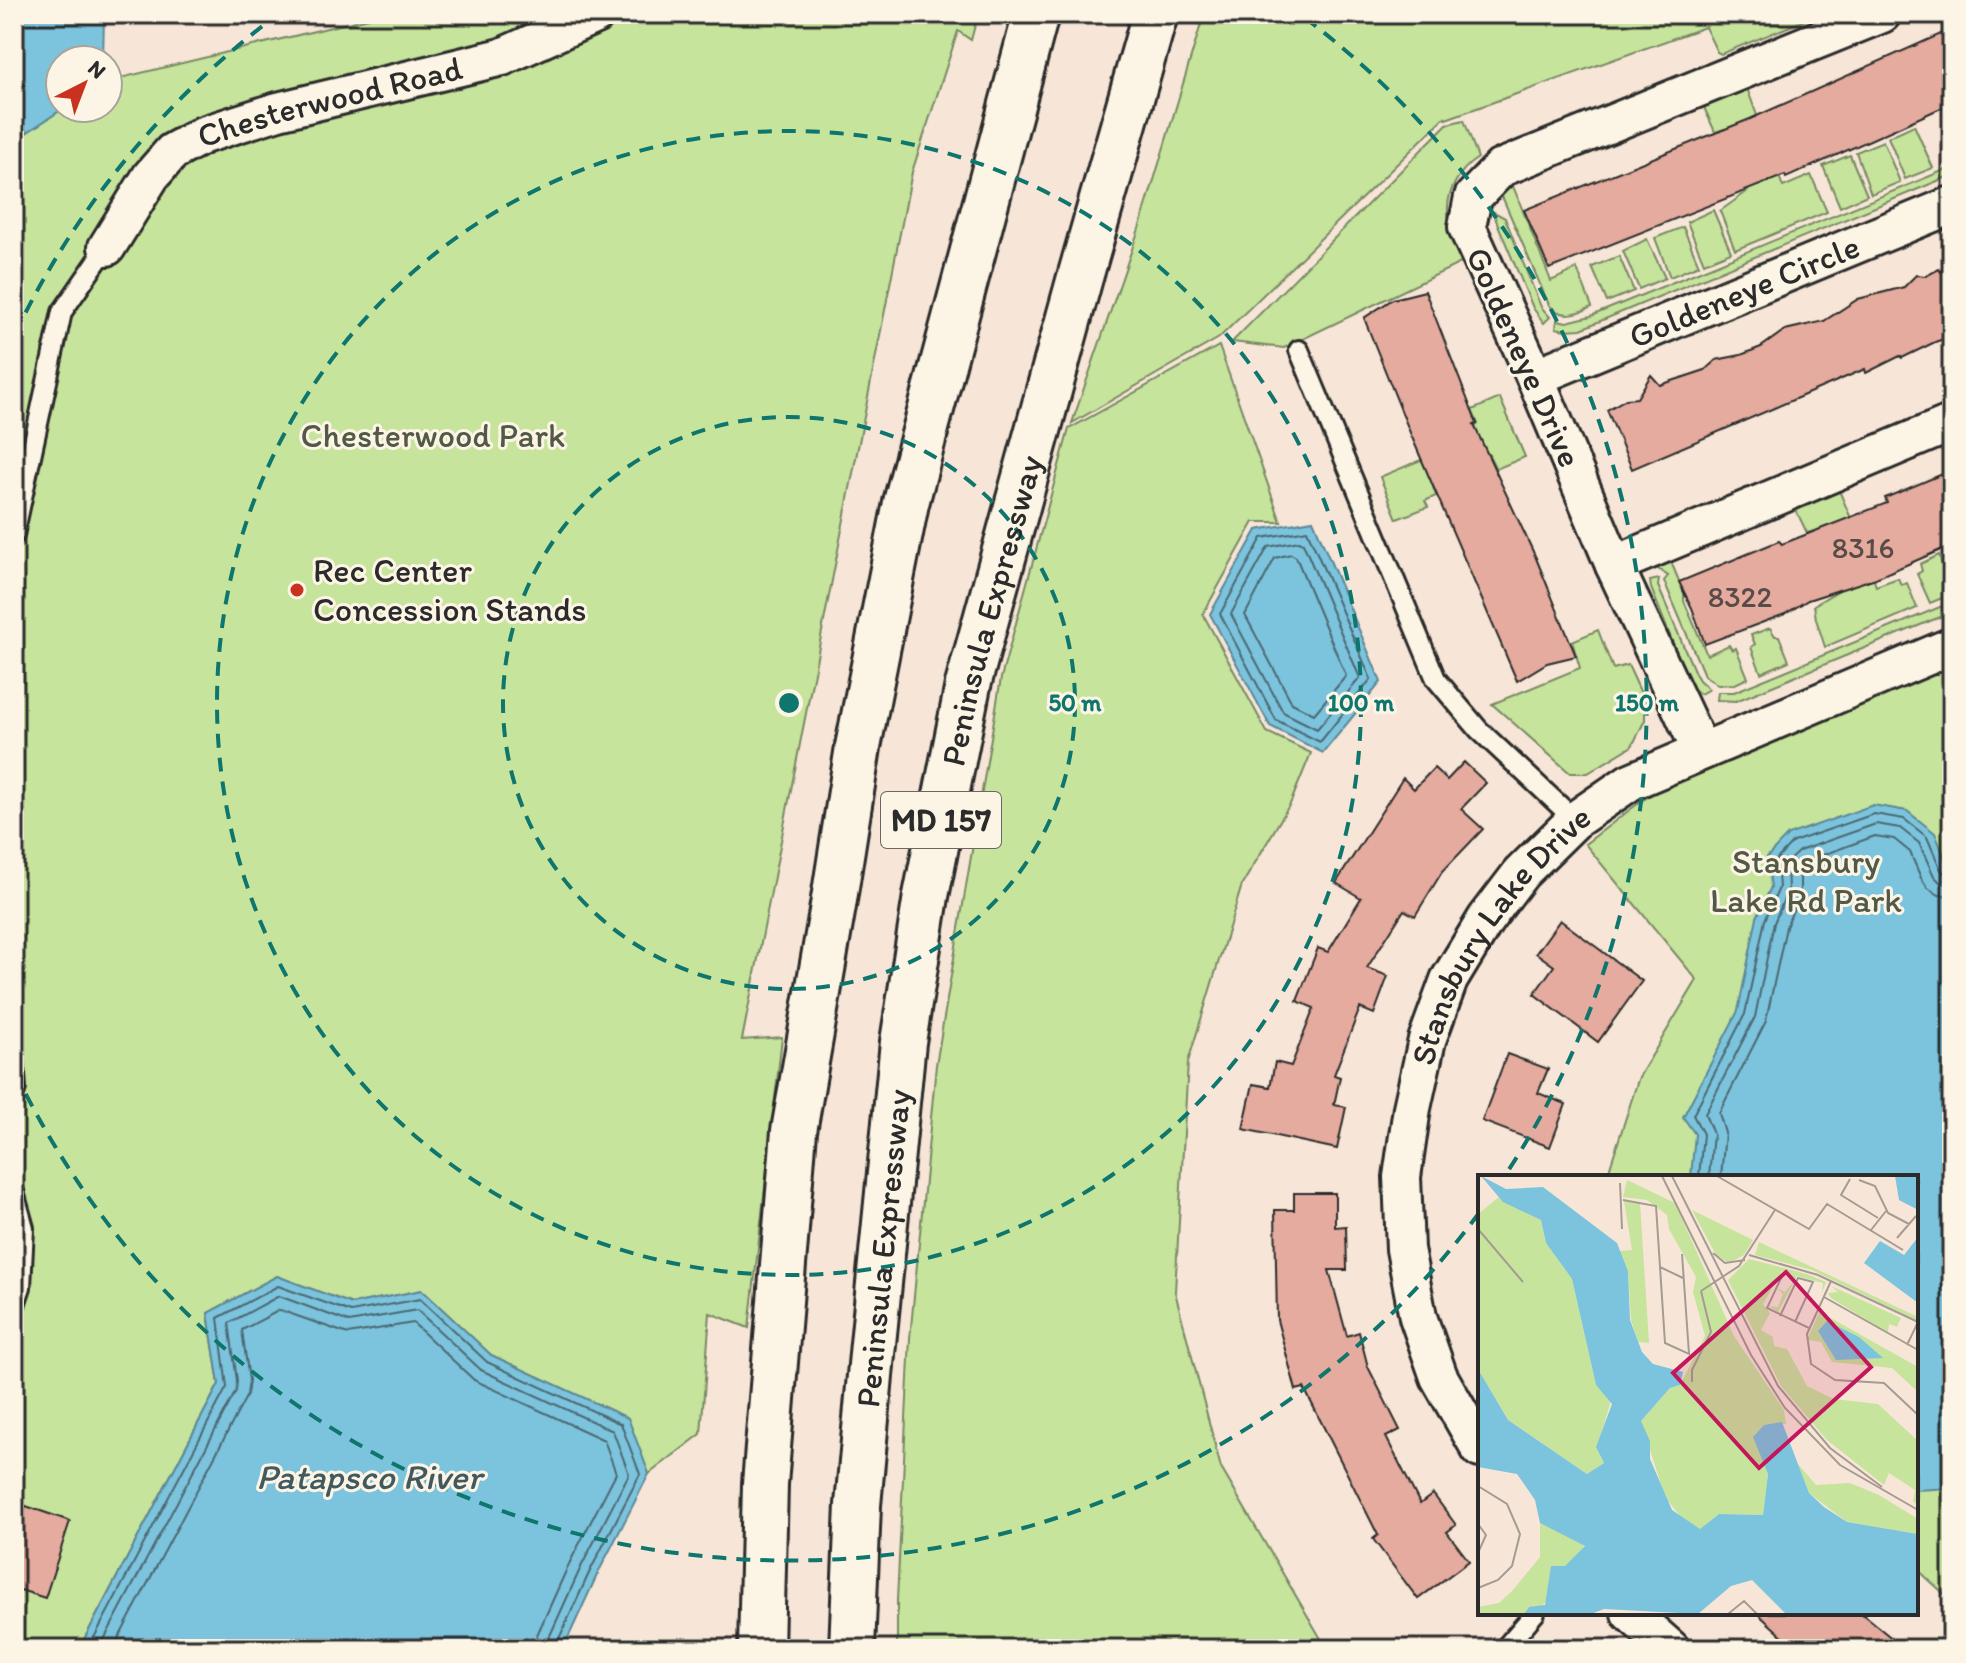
<svg xmlns="http://www.w3.org/2000/svg" width="1966" height="1663" viewBox="0 0 1966 1663" font-family="Itim,sans-serif">
<style>
.green{fill:#c6e49c;stroke:#788864;stroke-width:2}
.water{fill:#7cc4dd;stroke:#5c8796;stroke-width:2}
.lines{fill:none;stroke-linecap:round;stroke-linejoin:round}
.shore{stroke:#4b6872;stroke-width:2}
.building{fill:#e4ab9e;stroke:#2b2b2b;stroke-width:2}
.lane-casing{stroke:#2b2b2b;stroke-width:24}
.street-casing{stroke:#2b2b2b;stroke-width:42}
.primary-casing{stroke:#2b2b2b;stroke-width:50}
.lane{stroke:#fcf5e5;stroke-width:18}
.street{stroke:#fcf5e5;stroke-width:36}
.primary{stroke:#fcf5e5;stroke-width:44}
.ring{fill:none;stroke:#0f766e;stroke-width:4;stroke-dasharray:14 10}
.poi-dot{fill:#c8321e;stroke:#fcf5e5;stroke-width:3}
.labels{text-anchor:middle;dominant-baseline:central;stroke-width:6;stroke-linejoin:round;paint-order:stroke}
.number-label{font-size:30px;fill:#594b48}
.shield{fill:#fcf5e5;stroke:#6a6863;stroke-width:2}
.shield-label{font-size:32px;font-weight:bold;fill:#2b2b2b}
.street-label{font-size:34px;fill:#2b2b2b;stroke:#fcf5e5}
.park-label{font-size:34px;fill:#525947;stroke:#fcf5e5}
.poi-label{font-size:34px;fill:#2b2b2b;stroke:#fcf5e5;text-anchor:start}
.water-label{font-size:36px;font-style:italic;fill:#435960;stroke:#fcf5e5}
.inset-road{fill:none;stroke:#a59b92;stroke-width:2}
.view{fill:#c2185b;fill-opacity:0.15;stroke:#c2185b;stroke-width:4}
.inset-edge{fill:none;stroke:#2b2b2b;stroke-width:4}
.centre{fill:#0f766e;stroke:#fcf5e5;stroke-width:4}
.ring-label{font-size:24px;text-anchor:middle;font-weight:bold;fill:#0f766e;stroke:#fcf5e5;stroke-width:6;stroke-linejoin:round;paint-order:stroke}
</style>
<rect width="100%" height="100%" fill="#f7e6d7"/>
<filter id="ink" filterUnits="userSpaceOnUse"><feTurbulence type="fractalNoise" baseFrequency=".0125" numOctaves="2"/><feDisplacementMap in="SourceGraphic" scale="16" xChannelSelector="R" yChannelSelector="G"/><feConvolveMatrix kernelMatrix="1 2 1 2 8 2 1 2 1" color-interpolation-filters="sRGB"/></filter>
<g filter="url(#ink)">
<g class="green">
<polygon points="385,14 978,14 971,40 958,31 912,172 742,1040 782,1037 749,1328 710,1313 701,1434 649,1474 627,1418 491,1355 422,1290 352,1304 277,1276 208,1313 219,1384 79,1649 14,1649 14,141 64,108 108,108 108,81"/>
<polygon points="1204,14 1544,14 1549,25 1550,21 1546,14 1820,14 1721,54 1717,52 1705,27 1446,119 1445,117 1219,338 1072,423 1142,220"/>
<polygon points="1747,88 1783,187 1811,175 1827,212 1735,250 1720,211 1748,191 1724,129 1715,132 1703,105"/>
<path d="M1464,120l14,38c-11,7 -16,13 -22,23 -17,28 -4,53 7,81l-179,86 -52,-6 215,-218z"/>
<polygon points="1914,125 1933,168 1905,179 1888,137"/>
<polygon points="1883,141 1900,182 1871,194 1856,152"/>
<polygon points="1850,155 1867,195 1840,207 1823,166"/>
<polygon points="1952,167 1952,175 1581,329 1565,330 1556,328 1557,320 1567,322 1591,316"/>
<path d="M1513,186l38,95 26,-12 15,38c-15,7 -30,12 -43,-2l-48,-111z"/>
<polygon points="1713,210 1731,252 1704,263 1687,222"/>
<polygon points="1494,212 1505,218 1541,307 1550,317 1544,323 1533,308 1496,220"/>
<polygon points="1683,227 1699,265 1670,277 1655,238"/>
<polygon points="1647,239 1665,278 1639,289 1623,251"/>
<polygon points="1619,256 1634,291 1607,302 1592,267"/>
<polygon points="1219,346 1281,522 1254,522 1203,614 1267,732 1311,753 1291,802 1242,885 1188,1062 1175,1292 1221,1468 1327,1649 897,1649 897,1600 910,1338 936,1065 1001,678 1069,429"/>
<polygon points="1500,398 1525,457 1496,469 1489,455 1457,467 1432,484 1436,496 1425,501 1428,507 1397,519 1380,477 1476,437 1474,428 1478,424 1472,410"/>
<polygon points="1838,488 1856,530 1876,586 1898,578 1901,585 1907,583 1917,608 1825,647 1816,619 1814,605 1839,590 1814,531 1807,533 1794,506"/>
<polygon points="1939,555 1943,568 1948,567 1952,577 1952,594 1930,603 1917,574 1922,571 1920,564"/>
<polygon points="1669,557 1684,593 1684,601 1707,655 1729,645 1732,650 1736,648 1748,678 1735,684 1718,685 1704,675 1664,581 1668,576 1655,567"/>
<polygon points="1659,579 1658,586 1695,673 1699,680 1709,689 1700,694 1693,688 1687,678 1651,588 1650,581"/>
<polygon points="1952,602 1952,612 1736,701 1717,700 1718,692 1734,692"/>
<polygon points="1770,628 1775,636 1779,636 1789,661 1761,673 1751,647 1755,644 1751,635"/>
<polygon points="1598,630 1613,669 1628,665 1645,702 1645,720 1632,746 1588,773 1570,773 1492,704 1580,668 1572,641"/>
<polygon points="1952,663 1952,673 1944,677 1952,696 1952,1601 1916,1568 1916,1177 1611,1177 1610,1167 1639,1077 1697,980 1585,844 1640,802 1693,768"/>
</g>
<g class="water">
<polygon points="14,14 103,14 104,16 103,60 60,60 60,108 64,108 14,141"/>
<polygon points="1313,520 1381,682 1323,753 1270,726 1210,614 1257,530"/>
<polygon points="1873,805 1907,811 1935,833 1952,876 1952,1488 1916,1490 1916,1177 1691,1177 1695,1134 1683,1117 1738,1011 1757,917 1771,887 1767,857 1788,835"/>
<polygon points="277,1276 352,1304 422,1290 491,1355 628,1418 649,1474 597,1575 563,1649 79,1649 219,1384 208,1313"/>
</g>
<g class="lines">
<g class="shore">
<polygon points="1307,530 1371,679 1320,742 1276,720 1220,614 1262,538"/>
<polygon points="1299,541 1303,543 1360,678 1317,729 1283,712 1231,614 1268,547"/>
<polygon points="1291,554 1296,557 1346,676 1314,714 1292,703 1245,615 1275,558"/>
<polyline points="1699,1177 1703,1134 1693,1115 1745,1014 1765,920 1779,888 1777,859 1793,842 1874,814 1904,819 1927,837 1941,870 1946,874 1952,874"/>
<polyline points="1709,1177 1713,1134 1705,1114 1755,1017 1774,923 1788,890 1787,862 1799,851 1876,824 1900,828 1919,843 1934,876 1941,883 1952,884"/>
<polyline points="1721,1177 1725,1133 1719,1113 1766,1021 1786,927 1800,893 1800,866 1806,861 1875,836 1894,839 1910,852 1921,878 1928,888 1939,895 1952,896"/>
<polyline points="88,1649 227,1387 218,1318 278,1286 351,1312 420,1299 487,1362 621,1424 640,1474 590,1571 557,1643 557,1649"/>
<polyline points="99,1649 236,1391 237,1381 229,1323 279,1296 349,1322 417,1310 481,1370 613,1431 629,1474 581,1567 548,1640 546,1649"/>
<polyline points="113,1649 247,1395 249,1380 242,1330 280,1310 348,1334 413,1323 474,1380 604,1440 616,1473 570,1562 537,1635 534,1649"/>
</g>
</g>
<g class="building">
<polygon points="1952,29 1952,103 1786,178 1785,175 1549,269 1524,210 1750,119"/>
<polygon points="1952,268 1952,336 1935,342 1902,358 1900,356 1866,373 1865,369 1632,469 1607,410 1626,399 1637,398 1651,375 1660,385 1705,370 1716,360 1741,355 1761,347 1785,330 1824,321 1858,299 1904,287 1916,275 1926,276 1939,269 1941,272"/>
<polygon points="1425,291 1477,424 1474,425 1536,558 1576,656 1547,663 1517,681 1411,435 1364,318 1393,299"/>
<polygon points="1952,470 1952,545 1876,578 1808,600 1785,614 1705,644 1692,608 1679,582 1779,541 1782,544 1887,503 1885,498"/>
<polygon points="1464,762 1486,783 1461,809 1483,829 1442,872 1415,916 1404,910 1367,968 1388,976 1374,1014 1360,1008 1334,1075 1340,1077 1334,1105 1346,1107 1337,1149 1243,1129 1253,1084 1270,1087 1275,1062 1291,1066 1314,1008 1297,1001 1318,948 1328,952 1361,898 1336,883 1403,778 1414,789 1434,768 1447,780"/>
<polygon points="1560,920 1642,981 1598,1042 1534,994 1554,966 1536,953"/>
<polygon points="1507,1054 1548,1069 1538,1093 1566,1104 1550,1147 1482,1121"/>
<polygon points="1294,1193 1335,1193 1335,1227 1346,1226 1347,1270 1329,1270 1347,1336 1359,1332 1368,1367 1400,1430 1386,1437 1420,1504 1433,1494 1456,1525 1447,1532 1469,1561 1418,1599 1373,1539 1378,1535 1304,1388 1296,1390 1277,1320 1275,1210 1294,1210"/>
<polygon points="14,1502 70,1521 45,1598 14,1588"/>
<polygon points="1757,1613 1861,1613 1905,1649 1797,1649"/>
</g>
<g class="lines">
<g class="lane-casing">
<g id="lane">
<polyline points="1299,350 1436,679 1479,730 1575,820"/>
<polyline points="14,535 62,312 107,247"/>
<polyline points="14,1060 16,1088 14,1093"/>
<polyline points="14,1192 24,1228 21,1287 14,1308"/>
<polyline points="1504,1649 1535,1613"/>
</g>
</g>
<g class="street-casing">
<g id="street">
<path id="s1" d="M107,247l44,-71 21,-24 31,-17 75,-24 224,-54 95,-43"/>
<path id="s2" d="M1535,377l417,-172"/>
<polyline points="1614,565 1952,423"/>
<polyline points="1701,751 1614,565 1535,377 1467,227 1473,197 1501,168 1882,14"/>
<path id="s3" d="M1480,1449l-41,-72 -21,-60 -13,-68 -3,-72 10,-69 15,-68 22,-60 37,-61 35,-46 54,-53 55,-38 322,-136"/>
<polyline points="1630,1613 1671,1649"/>
</g>
</g>
<g class="primary-casing">
<g id="primary">
<polyline points="761,1649 765,1484 794,1131 833,906 858,747 906,503 1036,14"/>
<path id="s4" d="M852,1649l6,-144 14,-151 31,-312 23,-146 42,-211 111,-404 76,-267"/>
</g>
</g>
<use href="#lane" class="lane"/>
<use href="#street" class="street"/>
<use href="#primary" class="primary"/>
</g>
</g>
<g class="ring">
<circle cx="789" cy="703" r="286"/>
<circle cx="789" cy="703" r="572"/>
<path d="M1479 1213A858 858 0 0 1 15 1072M15 334A858 858 0 0 1 273 18M1305 18A858 858 0 0 1 1504 1177"/>
</g>
<circle class="poi-dot" cx="297" cy="590" r="8"/>
<g class="labels">
<g class="number-label">
<text x="1863" y="547">8316</text>
<text x="1740" y="596">8322</text>
</g>
<rect class="shield" x="881" y="792" width="120" height="56" rx="6"/>
<g class="shield-label">
<text x="941" y="820">MD 157</text>
</g>
<g class="street-label">
<text stroke="none"><textPath href="#s1" startOffset="282">Chesterwood Road</textPath></text>
<text stroke="none"><textPath href="#s2" startOffset="226">Goldeneye Circle</textPath></text>
<text transform="translate(1524 357) rotate(66)">Goldeneye Drive</text>
<text stroke="none"><textPath href="#s4" startOffset="1050">Peninsula Expressway</textPath></text>
<text stroke="none"><textPath href="#s3" startOffset="556">Stansbury Lake Drive</textPath></text>
<text stroke="none"><textPath href="#s4" startOffset="402">Peninsula Expressway</textPath></text>
</g>
<g class="park-label">
<text x="433" y="435">Chesterwood Park</text>
<text x="1806" y="861">Stansbury<tspan x="1806" dy="39">Lake Rd Park</tspan></text>
</g>
<g class="poi-label">
<text x="313" y="570">Rec Center<tspan x="313" dy="39">Concession Stands</tspan></text>
</g>
<g class="water-label">
<text x="369" y="1476">Patapsco River</text>
</g>
</g>
<g transform="translate(1478 1175)">
<rect width="440" height="440" fill="#f7e6d7"/>
<path d="M149,5l48,23 59,133 50,74 2,14 -22,1 -7,16 11,33 -5,41 -44,-1 -19,15 -16,-8 -19,-24 -24,-76 29,-33 10,-3 25,-49 -12,-44 3,-15 -27,-48 -2,-14 -20,-15 -24,-3zM21,22l42,23 5,23 26,36 24,106 15,15 -14,49 7,14 -17,11 -79,-54 -30,-51v-155zM146,26l16,1 9,141 -11,-1 -7,-22 -3,-49 -8,-20 12,-1zM214,35l61,30 -9,15 -15,8 -13,-8zM281,67l159,75v4l-106,-51 -57,-15zM271,84l58,15 19,8 -4,11 1,-10 -26,-7 -19,36 -9,-6 9,1 5,-13 -6,-6 8,4 9,-11 -12,-10 -19,33 7,9 -9,17 12,7 1,9 13,3 20,37 27,13 44,5 40,37v64l-5,-4 2,-11 -26,-17 -5,12 -57,-45 -46,-54 -53,-106zM353,111l70,32 -4,9 -8,-3 -1,9 -57,-35 -3,-5 10,-1zM346,126l-4,11 98,55v25l-26,-24 -60,-6 -11,-20 -14,-2zM320,289l18,21 34,-2 29,12 39,24v15l-71,-12 -38,-29zM62,348l40,17 5,9 -20,17h-14l-3,33 -8,9 -11,-1 -5,7h-46v-7l21,-4 13,-12 28,-34z" fill="#c6e49c"/>
<path d="M3,1l25,13 37,-2 74,56 11,28 2,49 12,32 11,12 30,8 -3,13 -10,3 -29,33 9,20v18l22,51 28,19 19,-15 44,1 5,-41 -15,-37 11,-12 18,-3 27,71 15,14 23,15 71,12v80h-132l-34,-34 -21,6 -33,28 -94,-5 -13,5h-67l5,-7 16,-2 6,-39h14l20,-20 -45,-23 -5,-23 -18,-26 -39,-7v-98l30,51 79,54 17,-11 -8,-16 16,-43 -16,-19 -24,-106 -26,-36 -5,-23 -38,-18zM417,1h23v34l-19,-10zM440,62v66l-54,-40 16,-22 24,14zM349,146l32,16 24,21 -47,2 -18,-29z" fill="#7cc4dd"/>
<path class="inset-road" d="M184,1l89,179 34,53 55,57 78,45M194,1l106,210 52,62 52,39M239,1l92,53 18,-25 76,46M372,4l-9,16 37,23M381,5l16,6 13,27 21,11M142,8l2,46M145,25l33,6 9,137 24,11 -7,-100M0,54l45,53M393,55l15,-19M419,63l19,-22M235,78l12,10 20,-3M271,80l69,20 100,47M182,92l23,11M305,99l-16,34 42,20M353,106l-24,53 4,30 24,16 49,3 34,32M223,116l38,-25 36,-56M346,122l94,53M302,141l18,-38 15,4 -18,40M429,170l11,-23M214,207v-12l19,-38 -10,-41M0,311l29,18 13,30 -8,32 -14,14 -20,8M0,349l8,11 -8,18M250,439l16,-13 13,13M250,439h29"/>
<path class="view" d="M308,97l85,95 -112,101 -86,-95z"/>
<rect width="440" height="440" class="inset-edge"/>
</g>
<circle cx="789" cy="703" r="12" class="centre"/>
<g class="ring-label">
<text x="1075" y="711">50 m</text>
<text x="1361" y="711">100 m</text>
<text x="1647" y="711">150 m</text>
</g>
<rect width="1966" height="1663" fill="none" stroke="#fcf5e5" stroke-width="48"/>
<rect x="24" y="24" width="1918" height="1615" fill="none" stroke="#2b2b2b" stroke-width="3" filter="url(#ink)"/>
<g transform="translate(84 84) rotate(42)"><circle r="38" fill="#fcf5e5" stroke="#a8a49b" stroke-width="2"/>
<path d="M0-6L14 30L0 20L-14 30Z" fill="#c8321e"/>
<text y="-12" font-size="22" font-weight="bold" text-anchor="middle" fill="#2b2b2b">N</text>
</g>
</svg>
